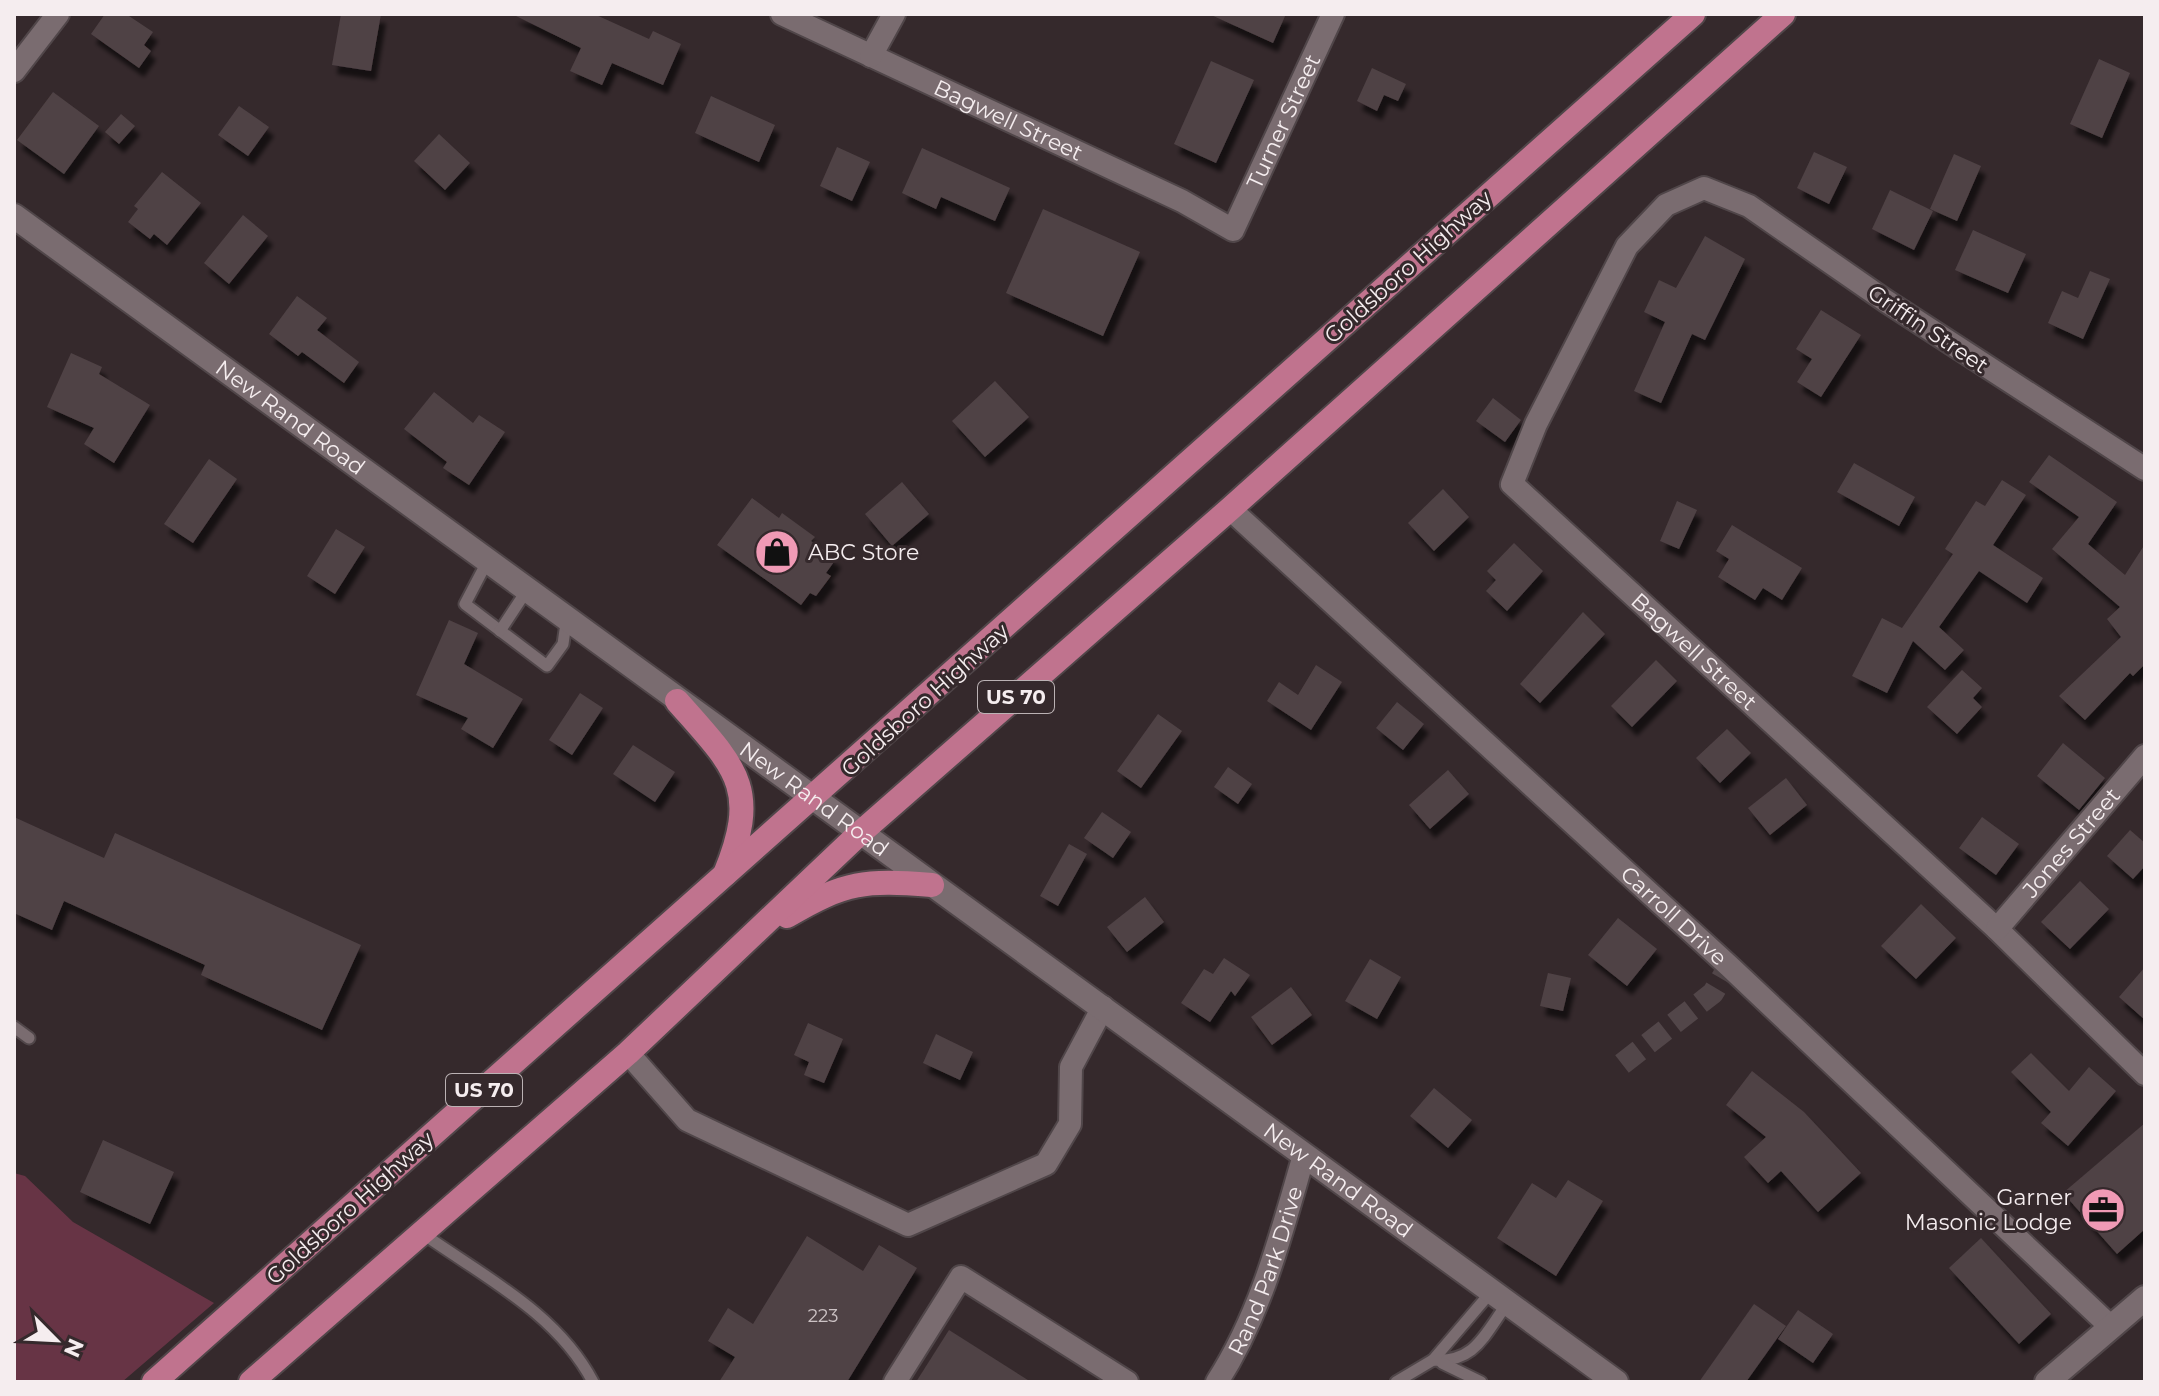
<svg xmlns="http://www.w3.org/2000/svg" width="2159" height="1396" viewBox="0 0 2159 1396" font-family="Montserrat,sans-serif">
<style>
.green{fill:#673445}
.building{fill:#4f4245;filter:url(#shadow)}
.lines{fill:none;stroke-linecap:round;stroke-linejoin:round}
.street-tunnel{stroke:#524649;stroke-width:22;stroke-dasharray:22 11;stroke-linecap:butt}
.lane-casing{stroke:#504649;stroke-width:15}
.street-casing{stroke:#504649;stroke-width:26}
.secondary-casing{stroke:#504649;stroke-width:28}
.primary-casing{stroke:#504649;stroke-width:28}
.lane{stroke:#7a6c70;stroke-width:11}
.street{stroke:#7a6c70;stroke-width:22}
.secondary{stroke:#7a6c70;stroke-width:24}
.primary{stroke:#c0738e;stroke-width:24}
.labels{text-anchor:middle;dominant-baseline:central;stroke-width:6;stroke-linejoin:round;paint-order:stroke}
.number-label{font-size:18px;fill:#ccc2c4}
.shield{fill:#35292c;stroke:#bbb2b4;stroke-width:2}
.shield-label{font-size:20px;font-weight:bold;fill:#f5edef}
.street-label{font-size:22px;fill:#f5edef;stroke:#35292c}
.poi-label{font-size:22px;fill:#f5edef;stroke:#35292c;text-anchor:start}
</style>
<defs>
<filter id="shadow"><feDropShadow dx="5" dy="9" stdDeviation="2" flood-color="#0009"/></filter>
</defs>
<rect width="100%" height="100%" fill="#35292c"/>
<polygon class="green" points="14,1173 25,1176 73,1222 214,1303 122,1382 14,1382"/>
<g class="building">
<polygon points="105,14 126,14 153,32 144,45 151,51 139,68 91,34"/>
<polygon points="341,14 381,14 371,71 332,65"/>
<polygon points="512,14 594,14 649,39 653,31 681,44 663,85 612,63 602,85 570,71 581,48"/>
<polygon points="1209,14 1286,14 1273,43"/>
<polygon points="2099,59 2130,73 2102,138 2070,124"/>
<polygon points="1211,61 1254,80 1216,163 1174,144"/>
<polygon points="1372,68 1406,84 1398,101 1384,95 1377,111 1357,101"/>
<polygon points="53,92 99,126 64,174 17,140"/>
<polygon points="711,96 775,125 759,162 695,133"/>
<polygon points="239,106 269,127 248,156 218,135"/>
<polygon points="121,114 135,126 119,144 105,132"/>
<polygon points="439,134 470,163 445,190 414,161"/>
<polygon points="837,147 870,162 852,201 820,186"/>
<polygon points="922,148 1010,188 995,221 941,197 936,209 902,193"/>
<polygon points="1814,152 1847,167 1829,204 1797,188"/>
<polygon points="1954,154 1981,166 1957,221 1930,209"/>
<polygon points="162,172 201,203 167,245 154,234 150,239 128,222 138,209 134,206"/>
<polygon points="1890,190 1933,211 1914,250 1872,229"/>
<polygon points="1043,209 1140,252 1103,336 1006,293"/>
<polygon points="243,215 268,236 229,284 204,263"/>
<polygon points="1973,230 2026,254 2008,293 1955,270"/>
<polygon points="1705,236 1745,259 1705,340 1692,334 1661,403 1634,391 1665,322 1644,312 1659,280 1676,288"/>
<polygon points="2090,271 2110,279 2083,339 2048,323 2062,291 2078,298"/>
<polygon points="297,296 327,318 317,330 359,362 344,383 302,352 298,356 269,334"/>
<polygon points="1821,310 1861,335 1821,397 1797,382 1812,359 1796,349"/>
<polygon points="71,353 102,367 99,374 150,405 114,463 84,444 94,428 47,407"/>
<polygon points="995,381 1029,417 985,457 952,421"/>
<polygon points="434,392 473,423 479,415 505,432 469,485 443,468 447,462 404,429"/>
<polygon points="1493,398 1521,420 1505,442 1476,421"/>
<polygon points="2049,455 2117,502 2088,544 2125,575 2145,544 2145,664 2133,676 2130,673 2085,720 2059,696 2121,637 2107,619 2120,607 2052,549 2079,517 2029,482"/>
<polygon points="209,459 237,479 193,543 164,524"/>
<polygon points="1854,463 1915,497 1899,526 1837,492"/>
<polygon points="2002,480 2026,495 1993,545 2043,578 2027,603 1979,571 1939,627 1964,650 1945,670 1913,641 1887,693 1852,676 1882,618 1902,628 1953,554 1945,549 1976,501 1985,506"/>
<polygon points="902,482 929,514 892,546 865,514"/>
<polygon points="1443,489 1469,517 1434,551 1408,523"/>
<polygon points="752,498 779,518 782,513 815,537 811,541 836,559 826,573 831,576 816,596 810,593 801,605 717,545"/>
<polygon points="1677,501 1697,510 1679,549 1660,541"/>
<polygon points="1732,525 1802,568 1782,600 1763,588 1755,600 1718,577 1729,559 1716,551"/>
<polygon points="336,529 365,547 335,594 307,576"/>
<polygon points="1514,543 1543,571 1507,611 1486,591 1496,580 1487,571"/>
<polygon points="1583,612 1605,634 1540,703 1520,684"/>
<polygon points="449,620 478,633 464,664 523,699 493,748 461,729 468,718 416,695"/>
<polygon points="1656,660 1677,681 1632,727 1611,706"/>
<polygon points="1316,665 1342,682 1311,730 1267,701 1279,682 1298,695"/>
<polygon points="1962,670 1982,688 1973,698 1982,707 1957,734 1927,707"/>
<polygon points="580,693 603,708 572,755 549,740"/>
<polygon points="1397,702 1424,724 1403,750 1376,728"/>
<polygon points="1158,714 1182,731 1141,788 1117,771"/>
<polygon points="1727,729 1751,753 1720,783 1696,758"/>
<polygon points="2063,743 2105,778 2079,810 2037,776"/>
<polygon points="633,745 675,772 655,802 613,774"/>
<polygon points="1228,767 1252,784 1238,804 1214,787"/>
<polygon points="1448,770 1469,794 1430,829 1409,805"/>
<polygon points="1786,778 1807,805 1770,835 1748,808"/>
<polygon points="1102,812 1131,832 1113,858 1084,838"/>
<polygon points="14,817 104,858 115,833 361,945 322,1030 201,975 205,965 64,901 52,930 14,913"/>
<polygon points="1982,817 2019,844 1996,875 1959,848"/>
<polygon points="2130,830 2145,843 2145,866 2133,879 2107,856"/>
<polygon points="1069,844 1087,854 1058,906 1040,896"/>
<polygon points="2080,881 2109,909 2070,949 2041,922"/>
<polygon points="1145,897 1164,922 1127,952 1107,927"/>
<polygon points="1921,904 1956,938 1916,979 1881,946"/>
<polygon points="1618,918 1657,949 1627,986 1588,955"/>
<polygon points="1224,958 1250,975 1235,996 1231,991 1210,1022 1181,1003 1204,969 1213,974"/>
<polygon points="1370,959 1401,977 1377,1019 1345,1001"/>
<polygon points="2145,967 2145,1020 2119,997"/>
<polygon points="1548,973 1571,978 1563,1011 1540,1006"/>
<polygon points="1291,987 1312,1015 1272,1045 1251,1017"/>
<polygon points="808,1023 843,1039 824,1083 804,1075 809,1062 794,1055"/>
<polygon points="936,1034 973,1052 960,1080 923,1063"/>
<polygon points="2031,1053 2069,1091 2089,1067 2116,1091 2068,1146 2041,1123 2051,1112 2011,1072"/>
<polygon points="1752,1071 1804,1112 1861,1173 1818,1212 1781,1171 1768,1183 1744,1157 1766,1137 1726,1105"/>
<polygon points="1434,1088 1472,1120 1448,1148 1410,1116"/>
<polygon points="2145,1123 2145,1229 2117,1254 2063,1193"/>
<polygon points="103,1140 174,1172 150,1224 80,1192"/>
<polygon points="1568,1180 1603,1201 1556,1276 1497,1238 1532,1183 1556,1198"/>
<polygon points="807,1236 863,1271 879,1245 917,1268 847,1382 719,1382 735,1357 708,1341 728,1308 753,1324"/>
<polygon points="1981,1238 2051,1314 2019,1344 1949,1268"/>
<polygon points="1754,1304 1786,1326 1746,1382 1699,1382"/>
<polygon points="1798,1310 1833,1334 1813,1363 1778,1339"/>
<polygon points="949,1330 1031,1382 916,1382"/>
</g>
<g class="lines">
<polyline class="street-tunnel" points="1622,1064 1713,993 1729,966"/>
<g class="lane-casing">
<g id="lane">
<polyline points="487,562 465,604 547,666 563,644 565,630 571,622"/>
<polyline points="500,631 527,590"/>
<polyline points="14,1027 29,1038"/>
<path d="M422,1233c62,44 135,80 171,149"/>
<path d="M1433,1360c42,3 51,-25 74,-56"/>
<polyline points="1442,1363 1481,1382"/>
<polyline points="1396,1382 1433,1360 1491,1292"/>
</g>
</g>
<g class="street-casing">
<g id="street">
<path id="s1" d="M782,14l400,187 51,29 100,-216"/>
<polyline points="871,56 894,14"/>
<polyline points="14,71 58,14"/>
<path id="s2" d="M2145,469l-259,-168 -137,-95 -45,-18 -38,17 -39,41 -91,178 -24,60 485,445 148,145"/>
<path id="s3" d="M1230,509l499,457 382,361"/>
<path id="s4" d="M1997,929l148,-173"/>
<polyline points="628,1053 687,1120 908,1225 1046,1164 1070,1124 1071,1067 1103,1007"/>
<polyline points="895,1382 961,1277 1127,1382"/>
<path id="s5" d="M1217,1382c45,-70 64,-148 87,-227"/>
</g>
</g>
<g class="secondary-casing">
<g id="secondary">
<path id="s6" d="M14,216l1602,1166"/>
<polyline points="2047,1382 2145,1298"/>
</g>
</g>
<g class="primary-casing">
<g id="primary">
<path d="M677,701c58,66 84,86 48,173"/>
<path d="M787,916c59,-35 78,-36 145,-31"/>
<polyline points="154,1382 1693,14"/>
<polyline points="251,1382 628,1053 859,834 1230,509 1783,14"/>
</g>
</g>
<use href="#lane" class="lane"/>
<use href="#street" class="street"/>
<use href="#secondary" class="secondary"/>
<use href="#primary" class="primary"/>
</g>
<defs>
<g id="shop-disc" transform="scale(2.3)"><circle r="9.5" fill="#f09ab5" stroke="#35292c"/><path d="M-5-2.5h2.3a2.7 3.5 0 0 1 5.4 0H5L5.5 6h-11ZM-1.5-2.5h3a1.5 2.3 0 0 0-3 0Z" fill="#111"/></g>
<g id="office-disc" transform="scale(2.3)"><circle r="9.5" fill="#f09ab5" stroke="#35292c"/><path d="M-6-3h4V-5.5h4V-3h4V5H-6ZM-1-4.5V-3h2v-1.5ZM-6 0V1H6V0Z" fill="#111"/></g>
</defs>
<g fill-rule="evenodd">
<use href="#shop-disc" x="777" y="552"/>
<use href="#office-disc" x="2103" y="1210"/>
</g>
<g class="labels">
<g class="number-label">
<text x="823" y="1316">223</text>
</g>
<g class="shield">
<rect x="978" y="681" width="76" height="32" rx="6"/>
<rect x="446" y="1074" width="76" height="32" rx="6"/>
</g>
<g class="shield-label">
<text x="1016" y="697">US 70</text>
<text x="484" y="1090">US 70</text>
</g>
<g class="street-label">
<text stroke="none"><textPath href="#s1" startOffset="250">Bagwell Street</textPath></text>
<text stroke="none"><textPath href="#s1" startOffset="620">Turner Street</textPath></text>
<text transform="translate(1408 267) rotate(-42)">Goldsboro Highway</text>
<text transform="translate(1928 329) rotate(34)">Griffin Street</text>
<text stroke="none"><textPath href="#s6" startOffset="342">New Rand Road</textPath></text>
<text stroke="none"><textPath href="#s2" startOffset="1134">Bagwell Street</textPath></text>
<text transform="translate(925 700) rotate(-42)">Goldsboro Highway</text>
<text stroke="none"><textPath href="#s6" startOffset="990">New Rand Road</textPath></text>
<text stroke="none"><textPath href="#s4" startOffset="114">Jones Street</textPath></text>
<text stroke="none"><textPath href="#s3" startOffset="602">Carroll Drive</textPath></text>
<text stroke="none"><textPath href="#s6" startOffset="1638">New Rand Road</textPath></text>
<text transform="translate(350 1208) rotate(-42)">Goldsboro Highway</text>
<text stroke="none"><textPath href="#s5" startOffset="122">Rand Park Drive</textPath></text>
</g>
<g class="poi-label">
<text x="808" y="552">ABC Store</text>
<text x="2072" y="1197" text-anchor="end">Garner<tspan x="2072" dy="25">Masonic Lodge</tspan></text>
</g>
</g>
<rect width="2159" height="1396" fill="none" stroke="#f5edef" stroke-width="32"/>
<g transform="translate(56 1340) rotate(114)" stroke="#35292c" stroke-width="6" paint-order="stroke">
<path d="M0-6L14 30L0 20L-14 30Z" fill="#f5edef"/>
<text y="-12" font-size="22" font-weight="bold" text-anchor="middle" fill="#f5edef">N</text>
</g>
</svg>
